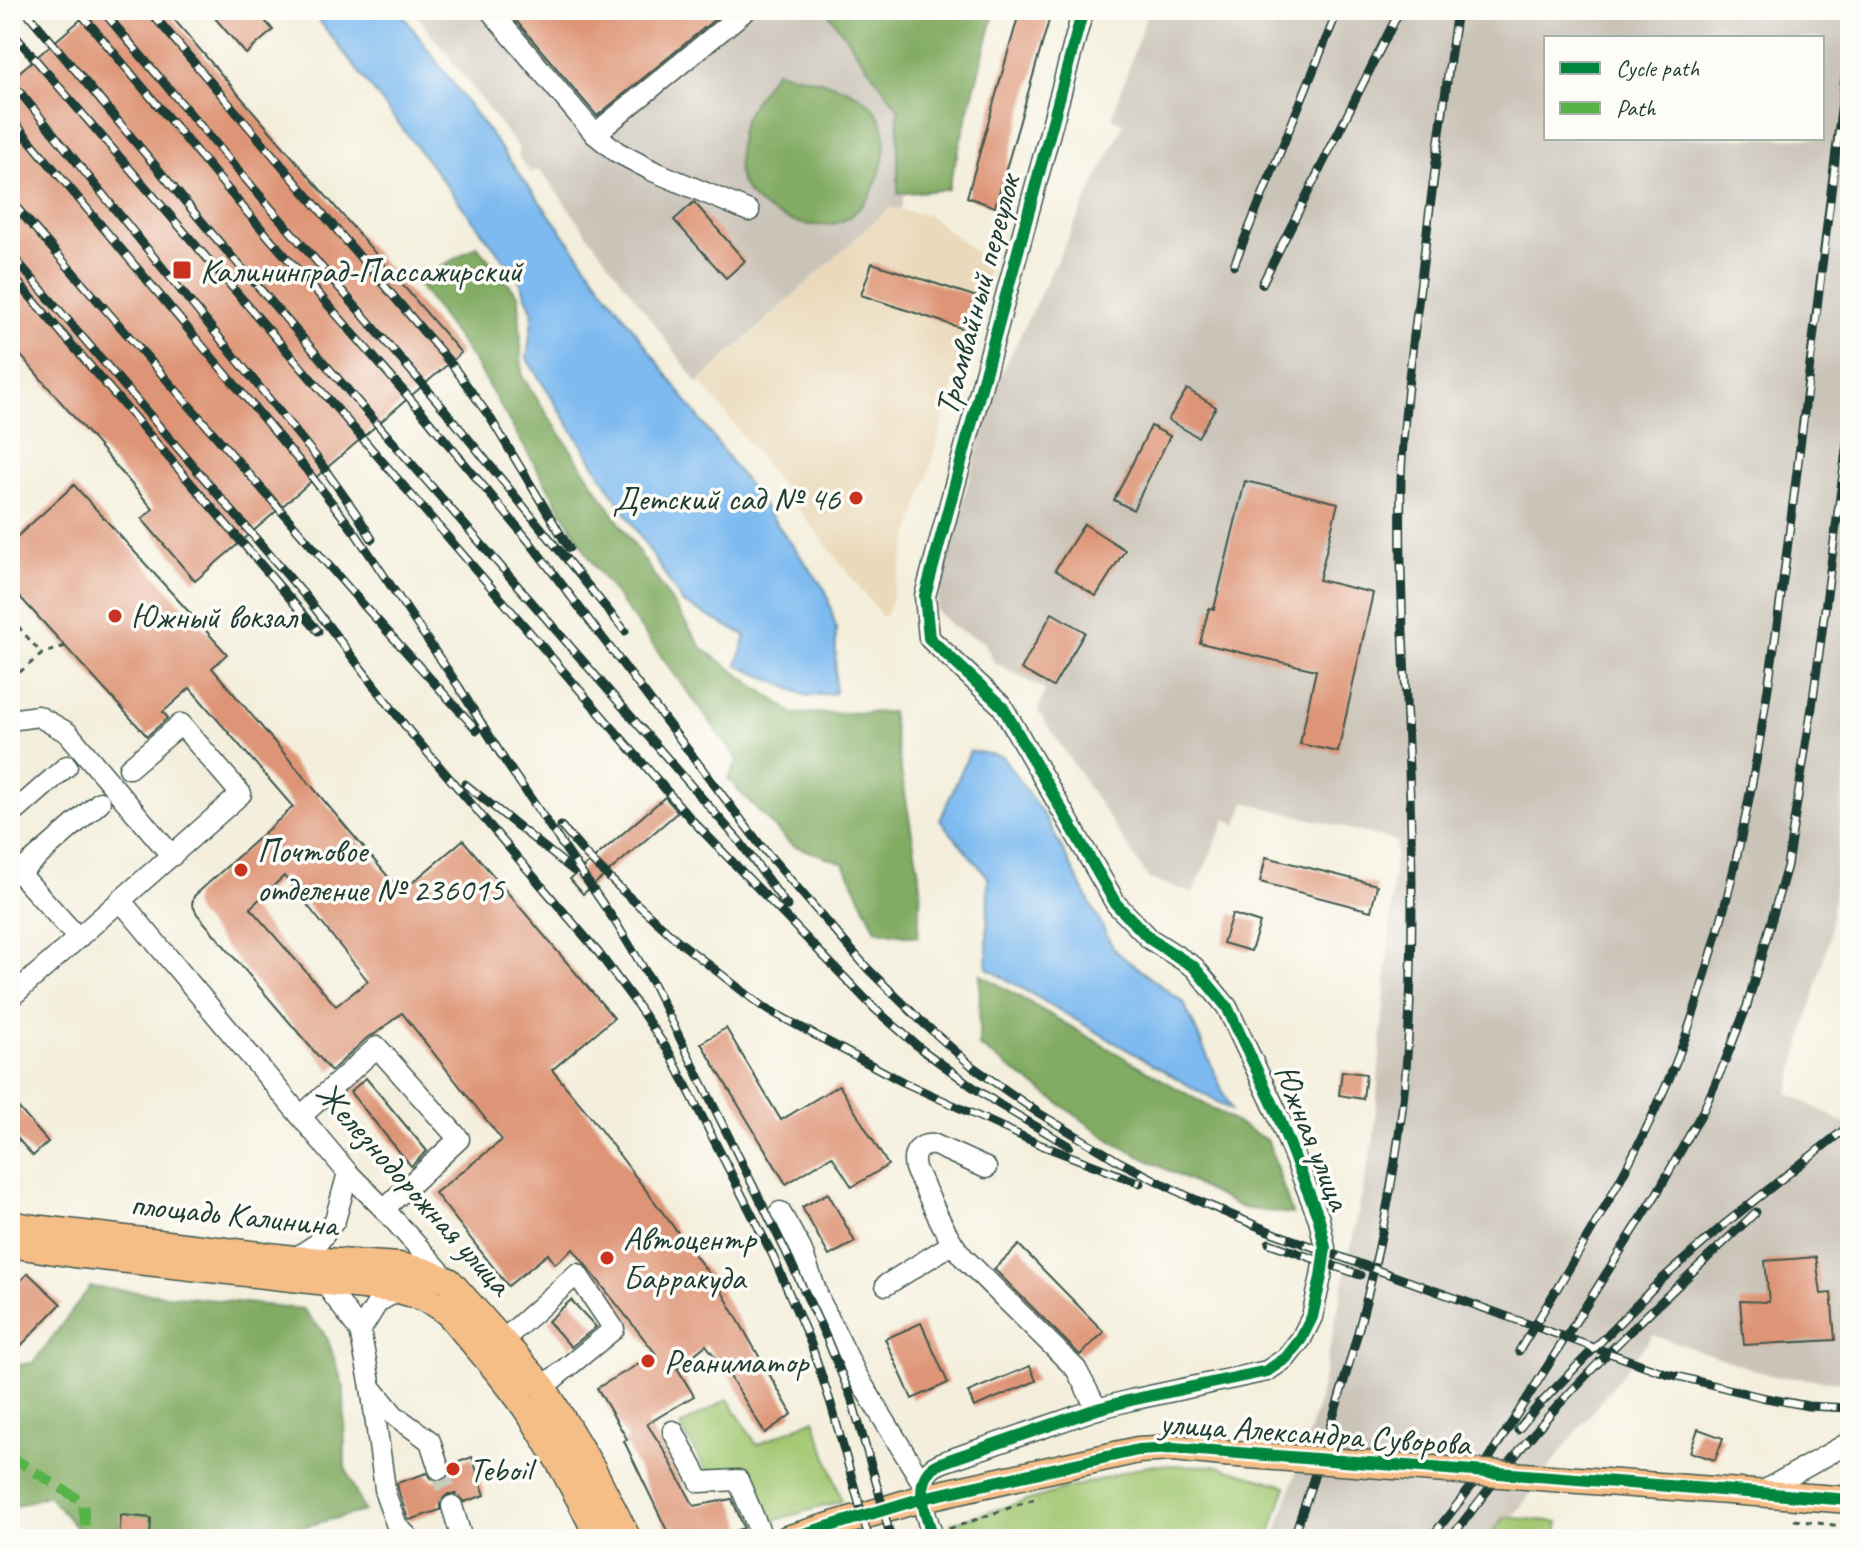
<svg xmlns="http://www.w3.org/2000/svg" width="1860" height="1549" viewBox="0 0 1860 1549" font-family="Caveat,sans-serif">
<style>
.built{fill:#ead9ba}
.industrial{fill:#cac3b8;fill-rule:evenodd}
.green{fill:#a3c872;stroke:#618253;stroke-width:2}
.forest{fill:#82ac64;stroke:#50744c;stroke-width:2}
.water{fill:#7dbaf0;stroke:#4e7c92;stroke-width:2}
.building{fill:#de9577;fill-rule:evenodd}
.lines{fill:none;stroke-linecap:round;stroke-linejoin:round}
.minor-tunnel{stroke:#c9cbbb;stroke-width:20;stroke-dasharray:20 10;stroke-linecap:butt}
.minor-casing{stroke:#3f584d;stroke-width:23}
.major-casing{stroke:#3f584d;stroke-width:29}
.path{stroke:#3f584d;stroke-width:3;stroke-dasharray:6 6;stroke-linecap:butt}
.minor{stroke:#fff;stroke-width:20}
.major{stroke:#f6be87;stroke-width:26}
.rail-casing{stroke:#1f3d34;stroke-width:9}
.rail{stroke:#fdfcf7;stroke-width:6;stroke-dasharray:18;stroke-linecap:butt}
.major-bridge-casing{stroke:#3f584d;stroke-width:29;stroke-linecap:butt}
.major-bridge{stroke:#f6be87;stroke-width:26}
.quiet{stroke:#55b346;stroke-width:10;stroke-dasharray:20 10;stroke-linecap:butt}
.cycleway-casing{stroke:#fdfcf7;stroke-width:17}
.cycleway{stroke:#00873e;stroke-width:12}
.poi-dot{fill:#c8321e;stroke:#fdfcf7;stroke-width:3}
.labels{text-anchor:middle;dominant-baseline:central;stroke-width:7;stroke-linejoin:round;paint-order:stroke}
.poi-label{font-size:34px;fill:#1f3d34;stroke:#fdfcf7;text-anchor:start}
.street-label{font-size:34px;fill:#1f3d34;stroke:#fdfcf7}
</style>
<rect width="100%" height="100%" fill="#fdfcf7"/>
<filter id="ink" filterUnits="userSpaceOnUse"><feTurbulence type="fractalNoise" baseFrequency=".0125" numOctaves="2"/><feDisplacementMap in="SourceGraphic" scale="16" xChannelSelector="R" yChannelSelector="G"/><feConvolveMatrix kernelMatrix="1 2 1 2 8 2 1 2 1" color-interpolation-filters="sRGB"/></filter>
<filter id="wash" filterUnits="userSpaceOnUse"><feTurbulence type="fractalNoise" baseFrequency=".006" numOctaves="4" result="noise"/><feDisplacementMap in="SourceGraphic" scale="32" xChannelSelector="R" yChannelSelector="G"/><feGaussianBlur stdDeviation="1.8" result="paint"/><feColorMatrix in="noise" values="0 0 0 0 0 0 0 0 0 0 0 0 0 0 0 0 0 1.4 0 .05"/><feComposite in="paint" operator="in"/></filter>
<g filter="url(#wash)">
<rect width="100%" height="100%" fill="#f4efdd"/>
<polygon class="built" points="889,208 928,215 990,263 887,614 882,617 701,382"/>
<g class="industrial">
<polygon points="413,10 842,10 920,110 901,209 889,208 698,383 540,170 530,172 519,158 519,149"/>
<path d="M1148,10h702v720l-21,209 -41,154 62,33v257l-77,-7 -120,-41 -87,110 -69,94h-223l43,-131 57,-271 22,-296 -151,-39 -8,23 -11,-6 -33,74 -44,-14 -111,-168 7,-21 -51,-28 -10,-20 -31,-15 -18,-17 11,-48 50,-178 128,-260 -12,-6zM1546,38h276v100h-276z"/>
</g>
<g class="green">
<polygon points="728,1399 757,1445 814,1419 842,1501 768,1522 742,1470 706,1470 680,1426"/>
<polygon points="1148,1465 1217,1466 1286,1486 1268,1539 1025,1539 1022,1530 955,1537 951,1523"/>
<polygon points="1505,1517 1559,1522 1556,1539 1488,1539"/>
</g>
<g class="forest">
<polygon points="826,10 995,10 948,189 898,194 898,108"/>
<path d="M775,71c56,13 128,18 106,97 -5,19 -16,39 -33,50 -34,22 -111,-9 -110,-52 0,-13 1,-31 5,-43 4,-14 23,-38 32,-52z"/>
<polygon points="477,246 519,296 522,376 703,649 794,714 891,712 921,886 918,937 876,930 844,863 791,845 728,779 738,760 595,567 473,360 416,281"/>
<polygon points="980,974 1268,1141 1292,1214 1242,1208 1116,1144 979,1046"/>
<polygon points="90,1287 303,1309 327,1337 344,1388 345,1467 364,1511 275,1534 77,1529 48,1495 10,1508 10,1366 33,1363"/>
</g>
<g class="water">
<polygon points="311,10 399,10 826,591 836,628 835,693 807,696 737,665 746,636 683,603 527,359 533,313 520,281"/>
<polygon points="970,751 1002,756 1047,820 1115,951 1184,1003 1231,1110 987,968 988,877 940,820"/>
</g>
<g id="blocks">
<g class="building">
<polygon points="92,10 166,10 461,353 195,581 142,519 153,509 10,343 10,80"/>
<polygon points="208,10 256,10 273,30 246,54"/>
<polygon points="507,10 726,10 597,116"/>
<polygon points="1020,10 1052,10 995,207 967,197"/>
<polygon points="694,202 745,261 726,278 674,220"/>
<polygon points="872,263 980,298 970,331 861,295"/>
<polygon points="1187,389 1216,407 1198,437 1168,420"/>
<polygon points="1151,426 1170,436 1133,510 1114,500"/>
<polygon points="1245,481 1338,503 1319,580 1373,593 1338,752 1300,744 1316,670 1200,643 1209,608 1214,609"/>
<path d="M74,485l153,169 -15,14 189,224 62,-52 151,178 -62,52 35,42 134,178 71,124 -27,19 -34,-55 -25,-33 -29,23 17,28 -47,28 17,26 30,56 38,-7 12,29 -39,11h-34l-47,-98 3,-2 -30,-51 59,-34 -83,-105 -18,15 -7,-10 -40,32 -73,-93 67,-53 -100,-127 -27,21 -7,3 -37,34 -134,-157 -5,-10 2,-8 99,-89 -103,-119 -27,24 5,6 -21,18 -137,-150v-43zM284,876l84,105 -32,25 -86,-98z"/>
<polygon points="1084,524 1125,550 1096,596 1055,570"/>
<polygon points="1052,613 1085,632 1053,687 1021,669"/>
<polygon points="665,797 678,812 583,894 570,879"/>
<polygon points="1266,857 1377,885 1371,911 1260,882"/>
<polygon points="1232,914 1260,923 1251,951 1223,943"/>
<polygon points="726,1028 781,1120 839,1085 888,1165 852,1187 832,1156 786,1184 701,1043"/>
<polygon points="1342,1071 1366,1074 1363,1099 1339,1095"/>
<polygon points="366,1078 427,1151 411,1166 350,1092"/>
<polygon points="10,1098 48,1142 33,1156 10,1130"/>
<polygon points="828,1193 855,1242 829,1256 802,1207"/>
<polygon points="1019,1245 1104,1332 1080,1355 994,1269"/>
<polygon points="1816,1257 1821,1294 1831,1293 1835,1340 1744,1345 1740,1301 1769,1302 1765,1261"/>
<polygon points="28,1273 61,1304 10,1357 10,1292"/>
<polygon points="571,1300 596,1327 571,1347 548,1321"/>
<polygon points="921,1323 948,1383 912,1399 885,1339"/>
<polygon points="1030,1366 1036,1381 974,1407 968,1392"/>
<polygon points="1698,1429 1723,1438 1715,1460 1690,1452"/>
<polygon points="472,1457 485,1495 464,1502 456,1494 448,1494 440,1502 440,1510 410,1520 408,1519 399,1493 397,1483 427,1473 430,1478 436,1481 444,1481 451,1472 451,1465"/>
<polygon points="121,1515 151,1518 150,1539 119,1539"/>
</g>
</g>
</g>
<g filter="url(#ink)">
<use href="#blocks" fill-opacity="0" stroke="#3f584d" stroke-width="2"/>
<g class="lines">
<polyline class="minor-tunnel" points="439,1469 452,1506"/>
<g class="minor-casing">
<g id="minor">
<polyline points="490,10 595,134 617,152 653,171 749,211"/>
<polyline points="595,134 746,10"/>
<polyline points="10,720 38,716 68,733 172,856"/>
<polyline points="10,816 67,766"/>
<polyline points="11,864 78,938"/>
<polyline points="19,873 100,802"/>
<polyline points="121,901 348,1173 384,1209 446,1278"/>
<polyline points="10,998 241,794 181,724 129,768"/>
<polyline points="301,1116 377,1047 459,1139 384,1209"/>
<path d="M986,1168l-51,-23c-15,-2 -24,7 -20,23 2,7 8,15 11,23 11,23 21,47 37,66l113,112 21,40"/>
<polyline points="780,1212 801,1249 819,1299 856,1374 922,1482"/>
<polyline points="294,1259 317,1244 335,1220 348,1173"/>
<polyline points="323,1281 360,1331 371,1387 386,1496 397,1526 410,1539"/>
<polyline points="886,1285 952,1244"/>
<polyline points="360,1331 378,1302 399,1290"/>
<polyline points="502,1341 577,1274 614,1329 543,1387"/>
<polyline points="371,1387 394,1415 430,1441 439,1469"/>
<polyline points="673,1431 700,1482 738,1480 763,1539"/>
<polyline points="1758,1494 1850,1442"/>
<polyline points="452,1506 462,1539"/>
<path d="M934,1539c-7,-19 -21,-54 -3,-70 4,-4 12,-7 18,-9l148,-51 34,-9 136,-29 19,-13 15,-19 11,-22 9,-40 4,-29 -6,-29 -42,-106 -50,-106 -33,-40 -44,-28 -34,-35 -114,-198 -73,-68 -4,-42 158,-586"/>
</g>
</g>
<g class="major-casing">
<g id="major">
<polyline points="10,1223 25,1227 294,1259 399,1266 424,1271 449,1281 543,1387 593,1470 628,1539"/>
<path d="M10,1244l64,10 325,36c20,6 34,10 50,24 30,36 63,71 88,111 23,36 44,75 62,114"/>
<polyline points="1605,1482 1850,1500"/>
<polyline points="787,1539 923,1498 1138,1450 1173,1448 1223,1453"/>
</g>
</g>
<g class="path">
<polyline points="10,617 41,653"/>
<polyline points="10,680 42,654 65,646"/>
<polyline points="1794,1520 1850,1527"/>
<polyline points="949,1529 1040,1497"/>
</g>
<use href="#minor" class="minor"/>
<use href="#major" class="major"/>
<g class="rail-casing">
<g id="rail">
<polyline points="25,10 214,236 740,842 787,906"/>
<polyline points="78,10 246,211 420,410 528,540 761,846 868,969 920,1020 973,1067 1037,1112 1120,1162 1187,1196 1271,1232 1665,1373 1761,1397 1808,1406 1850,1408"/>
<polyline points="102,10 261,197 444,409 625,631"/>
<polyline points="149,10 453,366 491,419 569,548"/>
<polyline points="10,30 691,819 875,1009 921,1049 973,1087 1000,1105 1069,1146"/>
<polyline points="10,80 317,458 356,513 372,539"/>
<polyline points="10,117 305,468 356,534 459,687 505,761 616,923 653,984 785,1250 827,1339 851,1397 878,1489 891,1539"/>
<polyline points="10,200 358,599 477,730"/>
<polyline points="10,253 307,598 410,732 598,952 635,1002 669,1052 773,1256 811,1344 831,1404 869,1539"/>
<polyline points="1234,265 1338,10"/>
<polyline points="10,273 318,631"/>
<polyline points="1262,284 1400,10"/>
<polyline points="465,784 574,871"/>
<polyline points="561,826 586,855 626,894 677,940 763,1007 903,1082 1041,1145 1140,1183"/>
<polyline points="1269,1243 1360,1275"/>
<path d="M1519,1351c56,-92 114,-184 155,-284 14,-34 25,-70 35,-105 41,-135 60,-272 78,-412 22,-171 43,-342 63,-514"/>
<polyline points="1518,1430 1537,1407 1661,1280 1726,1223 1850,1125"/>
<polyline points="1476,1479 1656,1195 1704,1109 1724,1064 1747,1006 1787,866 1812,707 1850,421"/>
<path d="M1293,1539c54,-156 103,-318 114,-483 4,-54 5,-109 5,-163 0,-138 -14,-275 -11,-412 2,-65 11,-129 19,-193 11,-93 24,-186 37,-278"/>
<polyline points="1430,1539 1482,1473"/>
<path d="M1450,1539c34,-44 67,-88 104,-129 63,-70 134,-133 202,-198"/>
</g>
</g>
<use href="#rail" class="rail"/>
<g class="major-bridge-casing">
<polyline id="major-bridge" points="1223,1453 1605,1482"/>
</g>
<use href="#major-bridge" class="major-bridge"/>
<polyline class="quiet" points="10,1456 83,1502 86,1539"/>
<g class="cycleway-casing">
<g id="cycleway">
<polyline points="787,1539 923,1498 1138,1450 1173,1448 1850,1500"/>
<path d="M934,1539c-7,-19 -21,-54 -3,-70 4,-4 12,-7 18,-9l148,-51 34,-9 136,-29 19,-13 15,-19 11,-22 9,-40 4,-29 -6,-29 -42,-106 -50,-106 -33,-40 -44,-28 -34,-35 -114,-198 -73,-68 -4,-42 158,-586"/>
</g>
</g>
<use href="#cycleway" class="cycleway"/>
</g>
</g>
<g class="poi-dot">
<rect x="172" y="260" width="20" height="20" rx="4"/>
<circle cx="856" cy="498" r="8"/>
<circle cx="115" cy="616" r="8"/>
<circle cx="241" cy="870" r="8"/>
<circle cx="607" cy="1258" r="8"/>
<circle cx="648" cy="1361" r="8"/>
<circle cx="453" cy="1469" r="8"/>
</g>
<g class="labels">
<g class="poi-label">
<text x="200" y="270">Калининград-Пассажирский</text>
<text x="840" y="498" text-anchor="end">Детский сад № 46</text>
<text x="131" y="616">Южный вокзал</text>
<text x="257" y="850">Почтовое<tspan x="257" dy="39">отделение № 236015</tspan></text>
<text x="623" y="1238">Автоцентр<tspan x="623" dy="39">Барракуда</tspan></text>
<text x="664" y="1361">Реаниматор</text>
<text x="469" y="1469">Teboil</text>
</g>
<g class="street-label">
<text transform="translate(977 295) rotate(-75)">Трамвайный переулок</text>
<text transform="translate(1313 1137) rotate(68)">Южная улица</text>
<text transform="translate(414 1188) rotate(48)">Железнодорожная улица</text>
<text transform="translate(234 1214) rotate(6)">площадь Калинина</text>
<text transform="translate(1315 1433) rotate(4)">улица Александра Суворова</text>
</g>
</g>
<rect width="1860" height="1549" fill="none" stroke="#fdfcf7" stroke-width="40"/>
<rect x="1544" y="36" width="280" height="104" fill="#fdfcf7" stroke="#a4b0a9" stroke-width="2"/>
<rect x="1560" y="62" width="40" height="12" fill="#00873e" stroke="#a4b0a9" stroke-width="2"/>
<text x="1616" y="76" font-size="24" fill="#1f3d34">Cycle path</text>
<rect x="1560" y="102" width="40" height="12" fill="#55b346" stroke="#a4b0a9" stroke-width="2"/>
<text x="1616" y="116" font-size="24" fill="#1f3d34">Path</text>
</svg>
